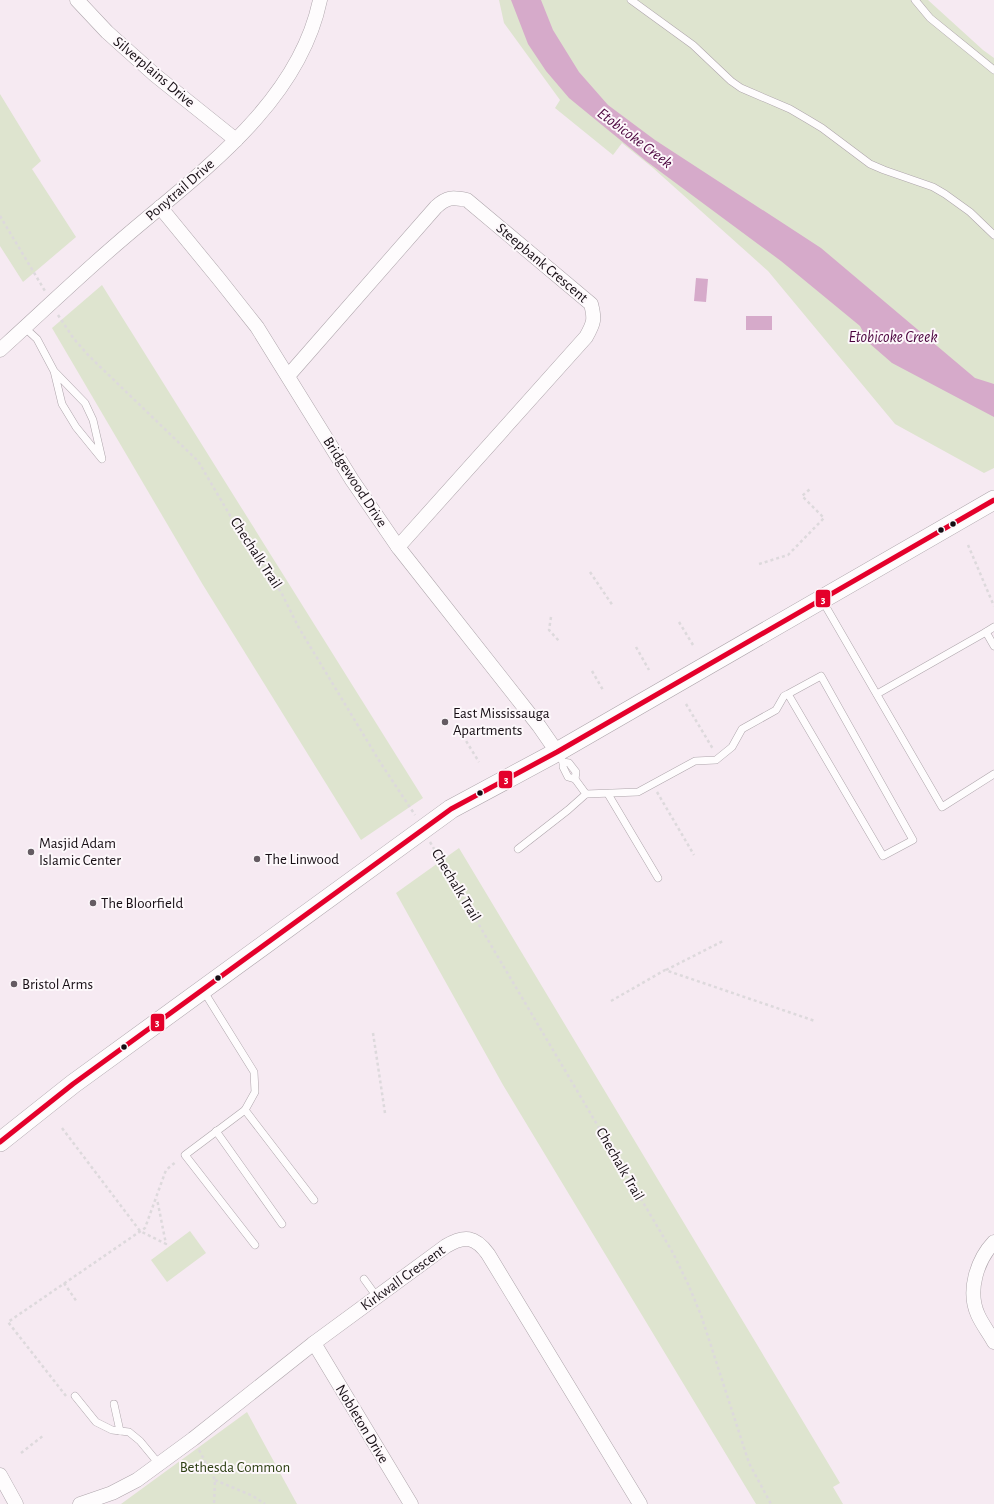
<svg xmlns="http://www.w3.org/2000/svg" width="994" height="1504" viewBox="0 0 994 1504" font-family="'Alegreya Sans',sans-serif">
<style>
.green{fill:#dee4cf}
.water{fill:#d6aaca}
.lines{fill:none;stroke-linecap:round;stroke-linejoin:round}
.service-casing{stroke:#aea5ab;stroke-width:8}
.minor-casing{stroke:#aea5ab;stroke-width:15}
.secondary-casing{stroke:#aea5ab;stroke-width:20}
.path{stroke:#ddd9dc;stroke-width:2.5;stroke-dasharray:3 3;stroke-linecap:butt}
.service{stroke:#fefcfd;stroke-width:7}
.minor{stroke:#fefcfd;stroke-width:14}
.secondary{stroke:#fefcfd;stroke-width:19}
.bus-1-casing{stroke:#fdf8fb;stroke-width:8}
.bus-1{stroke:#e4002b;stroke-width:5}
.bus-dot{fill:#160e14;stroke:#fdf8fb;stroke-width:1.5}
.poi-dot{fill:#645b62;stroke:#fdf8fb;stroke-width:1.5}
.labels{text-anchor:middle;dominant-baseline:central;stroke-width:4;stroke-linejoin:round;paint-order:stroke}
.street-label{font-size:15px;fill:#160e14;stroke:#fdf8fb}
.poi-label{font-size:15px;fill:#160e14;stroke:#fdf8fb;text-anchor:start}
.park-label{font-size:15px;fill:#2e4014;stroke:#fdf8fb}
.water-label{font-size:16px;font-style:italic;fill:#4b043e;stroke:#fdf8fb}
.line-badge{stroke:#fdf8fb;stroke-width:1.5}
.badge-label{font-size:11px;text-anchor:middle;font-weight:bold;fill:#fff}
</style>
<rect width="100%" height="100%" fill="#f6eaf2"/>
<g class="green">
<polygon points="499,0 928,0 983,50 994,58 994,468 984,473 895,424 768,271 653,168 622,143 613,155 555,108 560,100 504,23"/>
<polygon points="0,94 41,161 32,169 76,237 23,282 0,246"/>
<polygon points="102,285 423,798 361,840 203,585 52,328"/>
<polygon points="459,848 840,1483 833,1487 843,1504 756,1504 503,1085 396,893"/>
<polygon points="190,1231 206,1253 167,1282 151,1260"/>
<polygon points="247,1412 297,1504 121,1504"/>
</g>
<g class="water">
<polygon points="511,0 541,0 553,30 579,72 608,105 655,140 821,248 975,378 994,384 994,417 892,363 869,343 860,326 781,261 646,161 569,98 546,71 528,44"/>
<polygon points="696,278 708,279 706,302 694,301"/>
<rect x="746" y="316" width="26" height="14"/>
</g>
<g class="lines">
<g class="service-casing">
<g id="service">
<polyline points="631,0 693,45 731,81 741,88 790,109 807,119 822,128 870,164 884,170 933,187 945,194 970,212 994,235"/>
<polyline points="915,0 930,18 994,70"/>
<polyline points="24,327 37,339 54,371 62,404 76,427 102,459 93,420 85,403 54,371"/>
<polyline points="822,600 942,807 994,774"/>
<polyline points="986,632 994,627"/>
<polyline points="877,694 986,632 994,646"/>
<polyline points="563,762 569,763 576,772 575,779"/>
<polyline points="586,794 638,792 695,761 716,760 732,747 742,729 776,710 784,696 788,694 821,676 913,840 883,856 788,694"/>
<polyline points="608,794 658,878"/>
<polyline points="518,849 568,810 586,794 575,779 568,777 563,767 563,762 557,752"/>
<polyline points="203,990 254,1072 255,1092 245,1110 314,1200"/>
<polyline points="245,1110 185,1155 255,1245"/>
<polyline points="216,1131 282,1224"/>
<polyline points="364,1279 377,1297"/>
<polyline points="75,1396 96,1422 112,1430 129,1432 140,1441 159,1464"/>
<polyline points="114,1404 120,1431"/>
</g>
</g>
<g class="minor-casing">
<g id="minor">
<polyline points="77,0 107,32 155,75 236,140"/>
<polyline points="160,207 219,279 257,327 352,480 398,547 539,726 557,752"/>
<path d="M0,350c40,-36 78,-73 119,-108 76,-66 179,-136 201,-242"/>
<path d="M288,376l148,-169c11,-10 16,-10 31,-7l124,104c4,15 3,19 -5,33l-188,210"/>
<path d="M994,1242c-17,18 -27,49 -16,73 4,9 11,18 16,27"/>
<polyline points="314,1343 411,1504"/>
<polyline points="0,1475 16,1504"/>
<path d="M80,1504l32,-11 25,-13 56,-41 121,-96 132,-97c18,-11 29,-10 42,8l152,250"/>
</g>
</g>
<g class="secondary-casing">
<polyline id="secondary" points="0,1142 73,1084 451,809 557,752 994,500"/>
</g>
<g class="path">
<polyline points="0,216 45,291"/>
<polyline points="58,315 74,339 90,357 198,461 251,551 269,573 282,594 299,628 380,762 415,815"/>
<polyline points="968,545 994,606"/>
<polyline points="759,564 788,555 824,518 802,496 810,489"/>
<polyline points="590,572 613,606"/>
<polyline points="551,617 549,630 559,641"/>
<polyline points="679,622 693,645"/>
<polyline points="636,647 649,670"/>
<polyline points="592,671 603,690"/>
<polyline points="686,704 713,749"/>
<polyline points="463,736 479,762"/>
<polyline points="657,792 694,855"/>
<polyline points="430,842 673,1253 688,1284 701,1315 749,1463 771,1504"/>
<polyline points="666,970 723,941"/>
<polyline points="611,1001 665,970 815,1021"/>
<polyline points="373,1033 385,1113"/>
<polyline points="62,1128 140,1231 166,1244 157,1199"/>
<polyline points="64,1283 77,1302"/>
<polyline points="66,1396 8,1322 145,1228 166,1170 177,1161"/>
<polyline points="199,1450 215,1480 214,1504"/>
<polyline points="21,1453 44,1435"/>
<polyline points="215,1480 253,1496 265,1504"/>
</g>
<use href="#service" class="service"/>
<use href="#minor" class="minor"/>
<use href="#secondary" class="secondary"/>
<g class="bus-1-casing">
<polyline id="bus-1" points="0,1142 73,1084 451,809 557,752 994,500"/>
</g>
<use href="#bus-1" class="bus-1"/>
</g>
<g class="bus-dot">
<circle cx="953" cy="524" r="3.5"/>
<circle cx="941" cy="530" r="3.5"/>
<circle cx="480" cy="793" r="3.5"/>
<circle cx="218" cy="978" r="3.5"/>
<circle cx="124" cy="1047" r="3.5"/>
</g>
<g class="poi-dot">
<circle cx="445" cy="722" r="4"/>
<circle cx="31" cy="852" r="4"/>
<circle cx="257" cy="859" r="4"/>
<circle cx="93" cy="903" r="4"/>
<circle cx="14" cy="984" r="4"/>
</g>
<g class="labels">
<g class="street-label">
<text transform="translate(154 72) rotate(40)">Silverplains Drive</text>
<text transform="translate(180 190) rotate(-41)">Ponytrail Drive</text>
<text transform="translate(542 263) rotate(40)">Steepbank Crescent</text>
<text transform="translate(355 482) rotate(57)">Bridgewood Drive</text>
<text transform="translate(256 553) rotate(57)">Chechalk Trail</text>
<text transform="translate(456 885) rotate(59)">Chechalk Trail</text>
<text transform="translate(620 1164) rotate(60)">Chechalk Trail</text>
<text transform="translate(403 1278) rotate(-36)">Kirkwall Crescent</text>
<text transform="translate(362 1424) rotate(59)">Nobleton Drive</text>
</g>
<g class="poi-label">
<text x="453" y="713">East Mississauga<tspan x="453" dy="17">Apartments</tspan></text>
<text x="39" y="843">Masjid Adam<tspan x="39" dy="17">Islamic Center</tspan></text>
<text x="265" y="859">The Linwood</text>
<text x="101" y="903">The Bloorfield</text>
<text x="22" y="984">Bristol Arms</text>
</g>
<g class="park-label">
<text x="235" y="1467">Bethesda Common</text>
</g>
<g class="water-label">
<text transform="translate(635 138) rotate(37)">Etobicoke Creek</text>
<text x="893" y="337">Etobicoke Creek</text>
</g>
</g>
<g class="line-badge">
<rect x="815" y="589" width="16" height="19" rx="4" fill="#e4002b"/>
<rect x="498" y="770" width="15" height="19" rx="4" fill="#e4002b"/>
<rect x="150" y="1013" width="15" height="19" rx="4" fill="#e4002b"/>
</g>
<g class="badge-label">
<text x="823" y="603">3</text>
<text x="506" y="783">3</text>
<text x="157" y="1026">3</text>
</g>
</svg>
